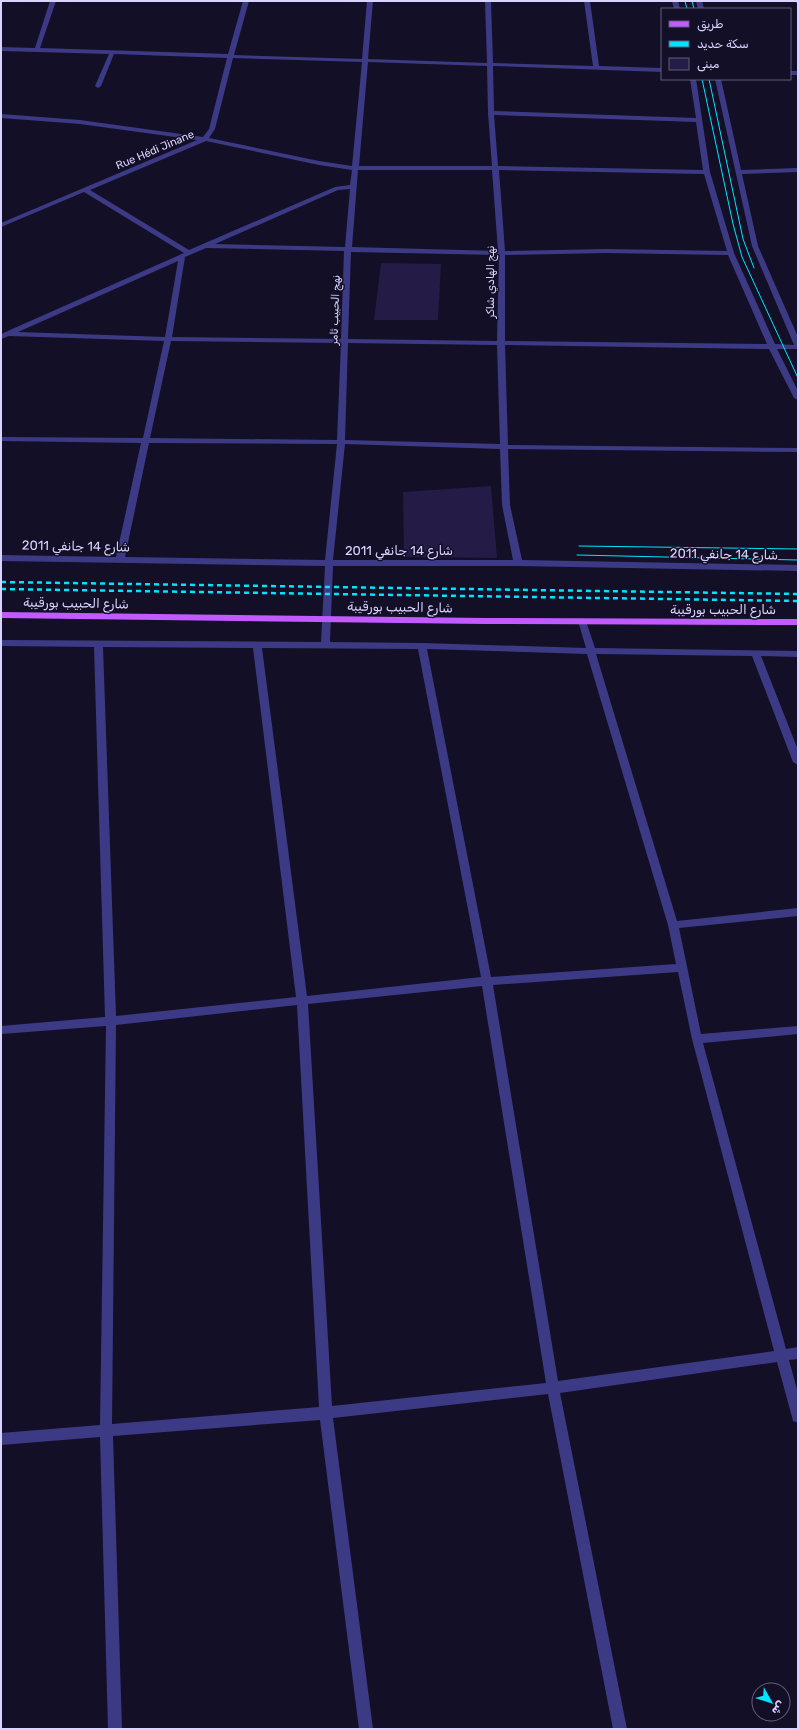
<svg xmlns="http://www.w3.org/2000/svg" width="799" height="1730" viewBox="0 0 799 1730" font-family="Rubik,'Noto Sans Arabic',sans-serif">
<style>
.building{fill:#241b47}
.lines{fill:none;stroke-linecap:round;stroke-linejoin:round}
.minor{fill:#3d3a85;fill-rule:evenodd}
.major{fill:#c25bff;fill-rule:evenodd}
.tram{stroke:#00e5ff;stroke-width:1}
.rail{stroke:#00e5ff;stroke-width:2.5;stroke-dasharray:5 4;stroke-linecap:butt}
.labels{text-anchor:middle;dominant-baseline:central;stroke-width:3;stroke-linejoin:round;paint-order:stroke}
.far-street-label{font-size:11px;fill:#d9d4ff;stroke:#130f26}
.street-label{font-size:13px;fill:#d9d4ff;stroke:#130f26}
</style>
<rect width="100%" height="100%" fill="#130f26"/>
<g class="building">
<polygon points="381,263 441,264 438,320 374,320"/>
<polygon points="491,486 497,558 404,557 403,492"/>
</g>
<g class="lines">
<g class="minor">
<path d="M50,1h6l-16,47 188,6 15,-53h6l-15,54 128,4 5,-58h6l-5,58 119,4 -2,-62h6l2,62 100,3 -9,-65h6l9,65 63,2v4l-169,-6 1,45 202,7 -6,-39h6l14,93 24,81 41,91 19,1 -42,-99 -37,-167h6l20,91 57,-2v4l-56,2 16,72 40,91v12h-21l21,42v9l-4,-2 -25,-49 -264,-4 3,100 290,3v4l-290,-3 2,56 12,55 276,5v6l-280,-5h-185l-3,76 92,1 164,5 -8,-27 4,-3 4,3 9,27 203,3v6l-37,-1 37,94v15l-5,-3 -41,-106 -156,-2 81,267 121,-13v8l-119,12 22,106 97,-8v8l-95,9 83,306 12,-2v12l-9,1 9,33v30l-5,-2 -1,-4 -15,-55 -217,31 67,336h-14l-65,-335 -215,24 40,311h-14l-39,-309 -207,16 9,293h-14l-8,-292 -99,8v-12l99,-8 6,-399 -105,8v-8l104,-9 -11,-370 -93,-1v-6l320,2 4,-76 -324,-5v-6l115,2 25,-114 -140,-2v-4l142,1 21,-97 -155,-5 -8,3v-5l183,-81 -100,-61 -83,35v-4l196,-83 -117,-16 -79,-6v-4l79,6 123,17 6,-8 18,-71 -113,-4 -13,32 -3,2 -3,-2 14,-32 -108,-3v-4l34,1zM233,58l129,4 -10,104 -33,-5 -110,-23 6,-9zM368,62l119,4 1,47 4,53h-133zM494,115l202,7 7,48 -205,-4zM206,141l113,24 33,5 -2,15 -15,2 -146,63 -99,-60zM358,170h134l6,81 -146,-4zM499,170l205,4 23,77 -121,-2 -101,2zM350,189l-5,58 -130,-3 123,-54zM206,248l138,3 -3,88 -169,-2 13,-80zM351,252l148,3 -2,86 -149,-2zM606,253l122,2 39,89 -262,-3v-86zM178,261l-13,76 -147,-5zM171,341l170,2 -4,97 -187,-2zM348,343l149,2 3,99 -155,-4zM149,443l188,1 -12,116 -200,-3zM345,444l155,5 2,56 11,55h-180zM103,647l150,1 43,349 -180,19zM262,648l156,1 63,328 -174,19zM427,649l160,5 81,271 8,39 -185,13zM678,972l14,67 82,312 -216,30 -65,-396zM482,986l64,397 -214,23 -24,-402zM297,1005l22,402 -207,17 4,-399z"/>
<polygon points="672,1 678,1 680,9 674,9"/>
<polygon points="696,1 702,1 704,9 698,9"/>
<polygon points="795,1 798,1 798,4 796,3"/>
<rect x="790" y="71" width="8" height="4"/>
</g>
<polygon class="major" points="1,612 485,618 798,619 798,625 485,624 1,618"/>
<g class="tram">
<polyline points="685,1 687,9"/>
<polyline points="692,1 694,9"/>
<polyline points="702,79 733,224 742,257 798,378"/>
<polyline points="709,79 743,239 754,268"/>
<polyline points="579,546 798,549"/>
<polyline points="577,555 798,560"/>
</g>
<g class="rail">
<polyline points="1,582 798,594"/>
<polyline points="1,589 798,601"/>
</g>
</g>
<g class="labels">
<g class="far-street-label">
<text transform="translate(155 150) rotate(-23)">Rue Hédi Jinane</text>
<text transform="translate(490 282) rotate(-90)">نهج الهادي شاكر</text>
<text transform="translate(335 310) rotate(-88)">نهج الحبيب ثامر</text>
</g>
<g class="street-label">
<text transform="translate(76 546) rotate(1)">شارع 14 جانفي 2011</text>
<text x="399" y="550">شارع 14 جانفي 2011</text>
<text transform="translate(724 554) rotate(1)">شارع 14 جانفي 2011</text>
<text transform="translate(76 603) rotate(1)">شارع الحبيب بورقيبة</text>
<text transform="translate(400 607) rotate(1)">شارع الحبيب بورقيبة</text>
<text x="723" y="609">شارع الحبيب بورقيبة</text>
</g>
</g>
<rect width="799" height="1730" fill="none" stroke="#d9d4ff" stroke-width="4"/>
<rect x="661" y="8" width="130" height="72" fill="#130f26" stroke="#625e7d"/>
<rect x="669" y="21" width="20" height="6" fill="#c25bff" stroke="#625e7d"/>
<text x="697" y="28" font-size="12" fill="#d9d4ff">طريق</text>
<rect x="669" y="41" width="20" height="6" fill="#00e5ff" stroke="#625e7d"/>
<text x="697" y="48" font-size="12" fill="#d9d4ff">سكة حديد</text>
<rect x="669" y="58" width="20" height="12" fill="#241b47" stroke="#625e7d"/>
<text x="697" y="68" font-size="12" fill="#d9d4ff">مبنى</text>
<g transform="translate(771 1702) rotate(129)"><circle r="19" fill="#130f26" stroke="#625e7d"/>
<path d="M0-3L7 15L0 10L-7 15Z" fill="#00e5ff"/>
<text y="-6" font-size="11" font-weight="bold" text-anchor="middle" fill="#d9d4ff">ش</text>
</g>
</svg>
